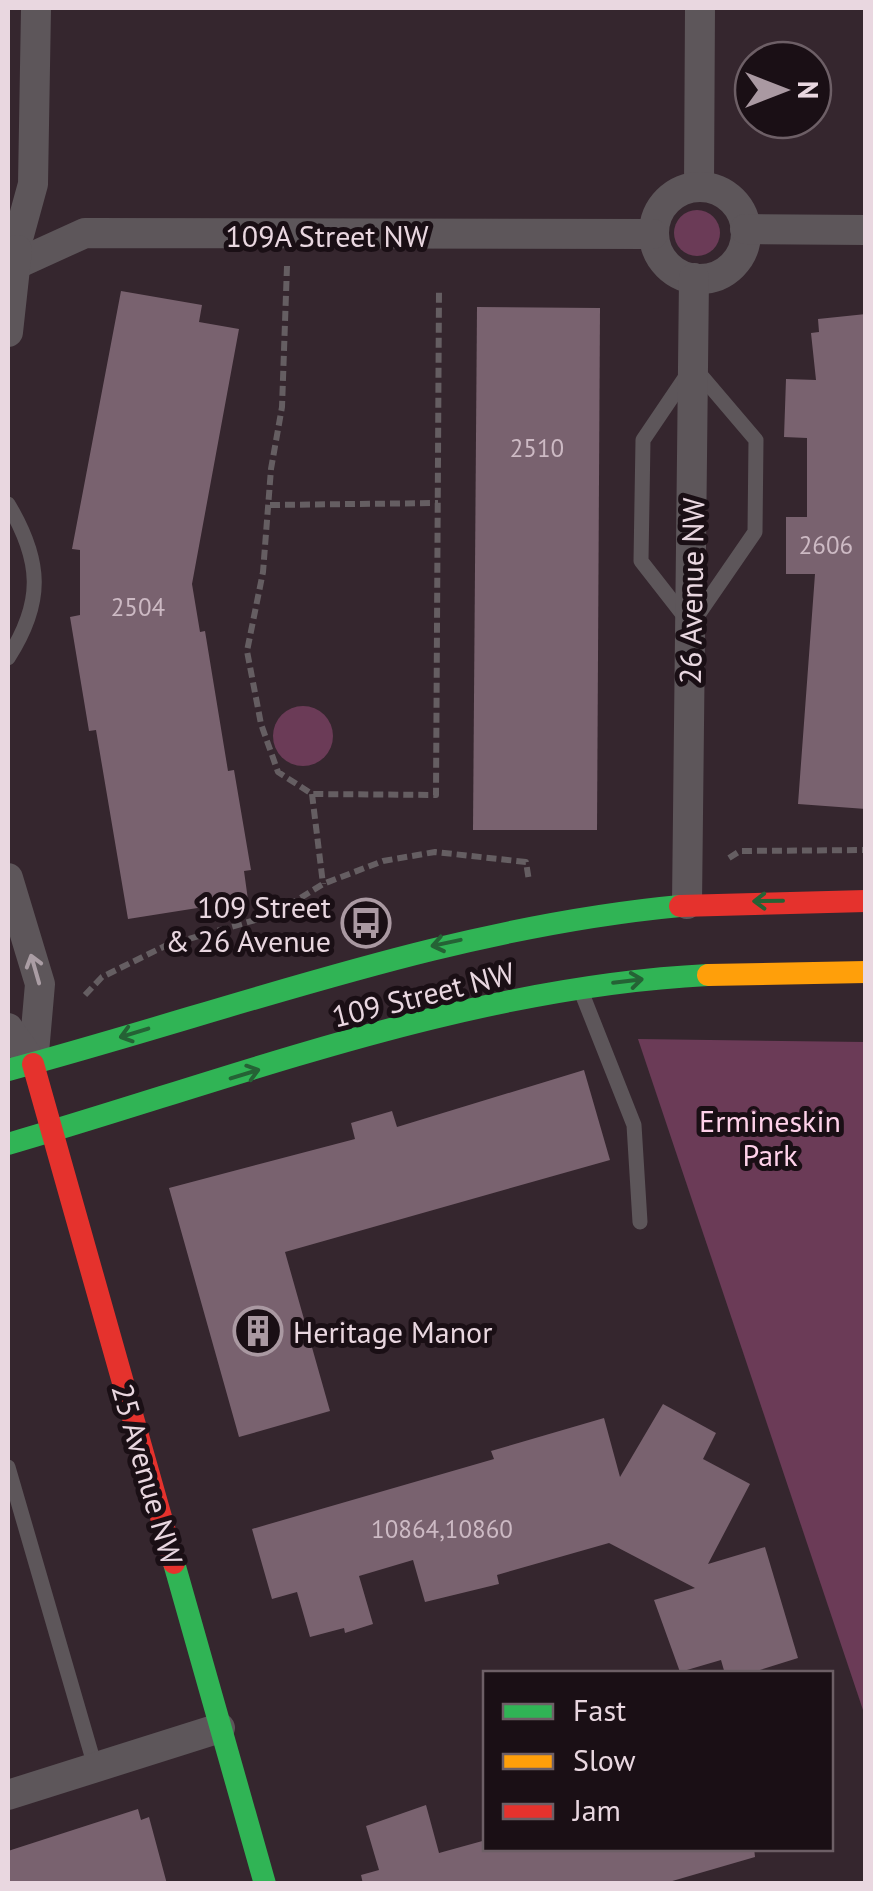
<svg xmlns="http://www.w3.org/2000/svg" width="873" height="1891" viewBox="0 0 873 1891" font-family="'PT Sans',sans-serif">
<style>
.green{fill:#6b3b57}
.building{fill:#79626f}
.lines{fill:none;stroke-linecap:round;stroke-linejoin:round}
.path{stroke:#655e62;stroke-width:6;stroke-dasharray:10 5;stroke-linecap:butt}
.lane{stroke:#5d565a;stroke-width:15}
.street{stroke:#5d565a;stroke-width:30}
.fast{stroke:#30b455;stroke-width:22}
.slow{stroke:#ff9f0a;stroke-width:22}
.jam{stroke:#e5322d;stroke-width:22}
.oneway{stroke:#256235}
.oneway2{stroke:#aa9da4}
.labels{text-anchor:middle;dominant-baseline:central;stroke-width:10;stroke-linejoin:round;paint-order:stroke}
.number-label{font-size:25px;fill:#cdbac4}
.street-label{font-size:30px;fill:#e9d7e0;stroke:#1a0f15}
.poi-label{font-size:30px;fill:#e9d7e0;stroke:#1a0f15;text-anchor:end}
.park-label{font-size:30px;fill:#fed1e9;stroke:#1a0f15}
</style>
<rect width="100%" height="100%" fill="#35262e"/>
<g class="green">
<circle cx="697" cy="233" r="23"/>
<circle cx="303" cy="736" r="30"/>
<polygon points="638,1039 865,1042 865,1716"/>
</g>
<g class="building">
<polygon points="121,291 202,305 199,322 239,329 192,584 200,632 205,631 228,771 234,770 251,870 244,871 248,900 128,919 96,730 89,731 70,617 80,615 80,550 72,549"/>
<polygon points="477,307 600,308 597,830 473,830"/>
<polygon points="866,314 866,809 798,804 815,574 786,574 786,517 807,517 807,438 784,437 786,379 816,380 811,333 819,332 818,319"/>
<polygon points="584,1070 610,1160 285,1252 330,1411 239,1437 169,1188 355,1139 351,1123 392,1111 397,1127"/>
<polygon points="663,1404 716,1433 703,1459 750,1484 708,1564 765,1547 798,1658 747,1674 725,1674 721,1660 680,1672 654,1600 695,1588 609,1543 497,1575 499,1584 425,1602 413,1560 359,1576 373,1624 345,1633 344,1628 310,1637 297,1592 272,1599 252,1529 494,1459 491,1451 604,1418 620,1477"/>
<polygon points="426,1805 439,1853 486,1840 486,1848 754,1848 755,1857 662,1884 363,1884 361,1875 379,1870 366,1826"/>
<polygon points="138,1809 141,1820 149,1817 167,1884 8,1884 8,1851"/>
</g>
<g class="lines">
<g class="path">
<polyline points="287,266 282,407 271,469 263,572 247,651 261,724 278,772 312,794 436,795 439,290"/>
<polyline points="270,505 438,503"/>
<polyline points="312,794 323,884"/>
<polyline points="729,858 740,851 866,850"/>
<polyline points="85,995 102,977 167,945 273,915 323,884 383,861 435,852 526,862 529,881"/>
</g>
<g class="lane">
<polygon points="693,366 756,440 755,532 691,625 641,561 643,440"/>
<path d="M8,504c34,57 36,98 0,154"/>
<polyline points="581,991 634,1125 640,1222"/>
<polyline points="8,1467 96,1770"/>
</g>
<g class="street">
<polyline points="699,186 700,8"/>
<circle cx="700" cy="233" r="46"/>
<polyline points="745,229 866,230"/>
<polyline points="19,235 33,184 36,8"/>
<polyline points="8,268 85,233 653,234"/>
<polyline points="8,332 17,250"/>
<polyline points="8,878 40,984 33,1064"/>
<polyline points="687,904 694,278"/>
<polyline points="8,1028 33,1064"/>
<polyline points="8,1795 220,1728"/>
</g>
<g class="fast">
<path d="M8,1070c224,-60 439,-142 672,-164"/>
<path d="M8,1144c230,-67 460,-157 700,-169"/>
<polyline points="174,1563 265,1884"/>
</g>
<polyline class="slow" points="708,975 866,972"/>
<g class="jam">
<polyline points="680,906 866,901"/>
<polyline points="33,1064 174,1563"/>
</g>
</g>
<defs><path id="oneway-shaft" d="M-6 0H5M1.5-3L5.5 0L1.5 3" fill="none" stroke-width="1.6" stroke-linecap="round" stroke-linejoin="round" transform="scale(2.5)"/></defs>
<g class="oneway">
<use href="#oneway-shaft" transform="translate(768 901) rotate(179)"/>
<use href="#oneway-shaft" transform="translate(446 943) rotate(168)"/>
<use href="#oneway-shaft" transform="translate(628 981) rotate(-7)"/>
<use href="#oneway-shaft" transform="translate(134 1033) rotate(163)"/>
<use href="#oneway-shaft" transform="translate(245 1074) rotate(-17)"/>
</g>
<use class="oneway2" href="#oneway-shaft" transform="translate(35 969) rotate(-106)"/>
<defs>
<g id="bus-ring" transform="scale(2.5)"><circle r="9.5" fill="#1a0f15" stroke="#aa99a2" stroke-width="1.5"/><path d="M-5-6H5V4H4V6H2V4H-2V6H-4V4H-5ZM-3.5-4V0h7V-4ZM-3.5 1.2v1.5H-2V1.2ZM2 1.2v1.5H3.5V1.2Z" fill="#aa99a2"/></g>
<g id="building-ring" transform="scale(2.5)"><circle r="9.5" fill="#1a0f15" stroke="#aa99a2" stroke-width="1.5"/><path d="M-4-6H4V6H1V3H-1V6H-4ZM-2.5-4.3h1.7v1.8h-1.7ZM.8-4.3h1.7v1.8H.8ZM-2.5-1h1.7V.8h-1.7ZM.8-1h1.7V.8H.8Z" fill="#aa99a2"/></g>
</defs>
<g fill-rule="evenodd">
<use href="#bus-ring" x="366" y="923"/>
<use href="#building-ring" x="258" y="1331"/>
</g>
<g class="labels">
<g class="number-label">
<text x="537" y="448">2510</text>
<text x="826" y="545">2606</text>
<text x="138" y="607">2504</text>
<text x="442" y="1529">10864,10860</text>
</g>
<g class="street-label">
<text x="327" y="235">109A Street NW</text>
<text transform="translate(691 591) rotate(-89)">26 Avenue NW</text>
<text transform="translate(423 994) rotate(-14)">109 Street NW</text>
<text transform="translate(148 1474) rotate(74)">25 Avenue NW</text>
</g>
<g class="poi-label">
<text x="331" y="906">109 Street<tspan x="331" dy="34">&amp; 26 Avenue</tspan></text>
<text x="293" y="1331" text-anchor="start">Heritage Manor</text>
</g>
<g class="park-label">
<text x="770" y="1120">Ermineskin<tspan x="770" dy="34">Park</tspan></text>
</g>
</g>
<rect width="873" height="1891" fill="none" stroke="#e9d7e0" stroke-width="20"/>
<rect x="483" y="1671" width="350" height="180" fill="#1a0f15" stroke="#6d5f66" stroke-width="2.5"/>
<rect x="503" y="1704" width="50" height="15" fill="#30b455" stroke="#6d5f66" stroke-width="2.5"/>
<text x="573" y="1721" font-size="30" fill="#e9d7e0">Fast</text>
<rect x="503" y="1754" width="50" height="15" fill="#ff9f0a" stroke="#6d5f66" stroke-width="2.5"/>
<text x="573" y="1771" font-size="30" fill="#e9d7e0">Slow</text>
<rect x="503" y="1804" width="50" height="15" fill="#e5322d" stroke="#6d5f66" stroke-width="2.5"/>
<text x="573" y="1821" font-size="30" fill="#e9d7e0">Jam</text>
<g transform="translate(783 90) rotate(90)"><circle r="48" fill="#1a0f15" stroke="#6d5f66" stroke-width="2.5"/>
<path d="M0-8L18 38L0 25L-18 38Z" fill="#aa99a2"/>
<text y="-15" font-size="28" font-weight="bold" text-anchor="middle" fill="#e9d7e0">N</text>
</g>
</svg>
